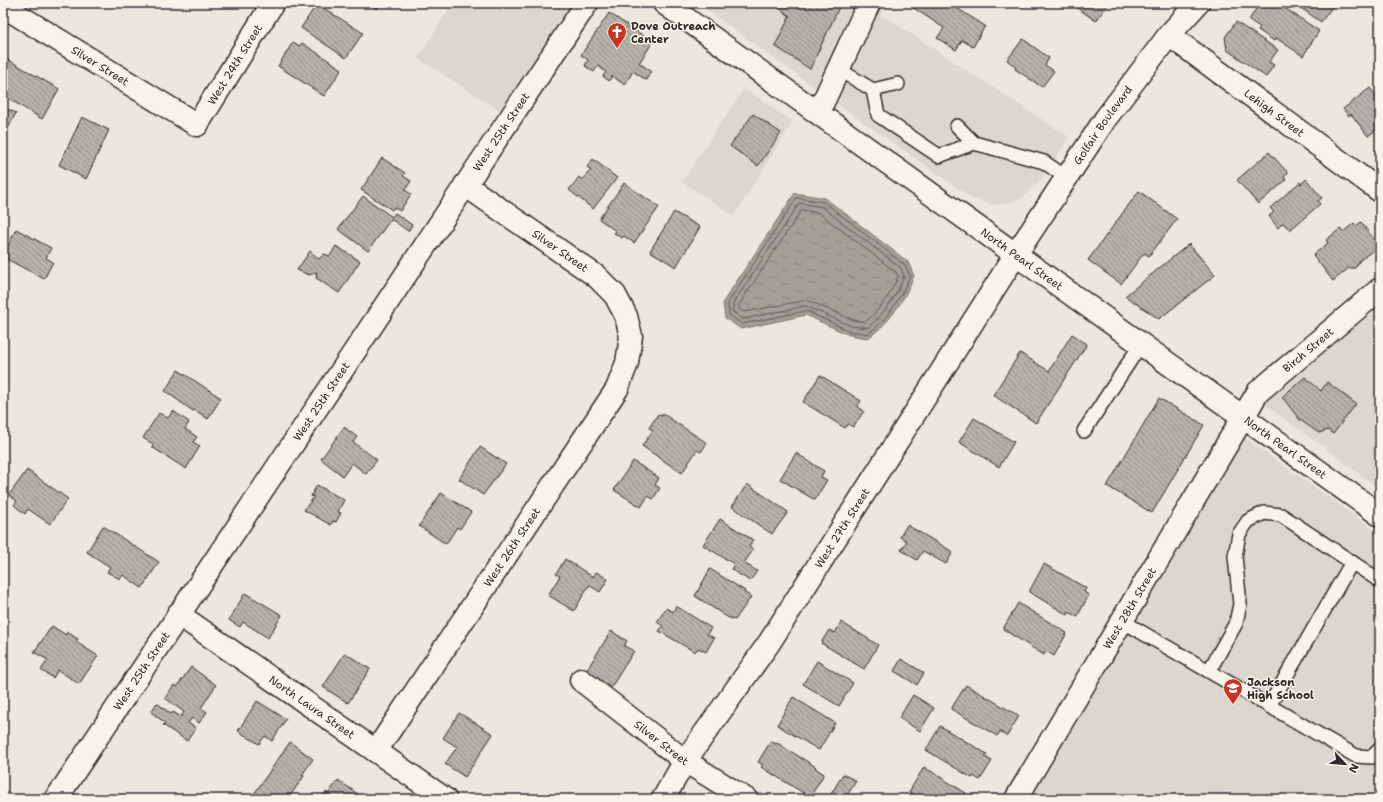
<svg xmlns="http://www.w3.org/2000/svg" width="1383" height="802" viewBox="0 0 1383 802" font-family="'Shantell Sans',sans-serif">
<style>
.built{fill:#dbd7ce}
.water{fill:url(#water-ripples);stroke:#72716c}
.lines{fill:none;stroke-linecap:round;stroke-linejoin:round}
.shore{stroke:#5b5957;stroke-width:1}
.building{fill:url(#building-back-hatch);stroke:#2b2b2b}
.service-casing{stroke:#2b2b2b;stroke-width:16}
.minor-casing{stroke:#2b2b2b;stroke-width:25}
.tertiary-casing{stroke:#2b2b2b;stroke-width:25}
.secondary-casing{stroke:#2b2b2b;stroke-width:25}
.service{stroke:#f7f3e8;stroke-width:13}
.minor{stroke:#f7f3e8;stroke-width:22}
.tertiary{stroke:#f7f3e8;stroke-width:22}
.secondary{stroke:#f7f3e8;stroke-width:22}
.labels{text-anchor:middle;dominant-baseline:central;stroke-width:3;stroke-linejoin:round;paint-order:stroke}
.poi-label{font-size:11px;font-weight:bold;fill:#2b2b2b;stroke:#f7f3e8;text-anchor:start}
.street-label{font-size:11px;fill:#2b2b2b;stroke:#f7f3e8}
</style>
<defs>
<pattern id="water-ripples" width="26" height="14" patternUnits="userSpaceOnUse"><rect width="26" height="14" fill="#a29f98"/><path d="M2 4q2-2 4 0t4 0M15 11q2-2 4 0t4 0" fill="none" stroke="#84827c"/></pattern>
<pattern id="building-back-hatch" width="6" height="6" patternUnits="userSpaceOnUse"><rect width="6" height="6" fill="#b5b2ab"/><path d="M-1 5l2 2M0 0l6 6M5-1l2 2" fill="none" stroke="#93918b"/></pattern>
</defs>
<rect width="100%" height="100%" fill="#ebe7dd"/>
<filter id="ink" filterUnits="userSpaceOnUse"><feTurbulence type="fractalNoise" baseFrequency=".025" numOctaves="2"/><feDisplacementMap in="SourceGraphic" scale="8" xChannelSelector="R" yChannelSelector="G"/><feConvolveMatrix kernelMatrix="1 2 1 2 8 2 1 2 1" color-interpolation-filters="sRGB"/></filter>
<g filter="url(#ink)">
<g class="built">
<polygon points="452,3 572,3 501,111 418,59"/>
<polygon points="697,3 886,3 881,14 1069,137 1045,175 1022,198 1010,203 998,205 985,203 972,198 839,105"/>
<polygon points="744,88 793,122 734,216 682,182"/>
<polygon points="1380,274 1380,489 1244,389"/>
<polygon points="1244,437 1380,534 1380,799 1031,799"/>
</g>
<path class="water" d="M795,193l30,5 83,64 6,14c-10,24 -24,47 -46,62l-19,-3 -43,-20 -65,14 -16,-11 -2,-16z"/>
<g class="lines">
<g class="shore">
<path d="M797,198l27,4 81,63 5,11c-9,22 -23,44 -42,58l-18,-3 -44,-20 -64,13 -13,-9 -1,-12z"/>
<path d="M800,203l22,4 79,61 3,8c-7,20 -21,40 -37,52l-16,-2 -45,-20 -63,13 -10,-7v-8z"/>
<path d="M802,210l17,3 77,59 2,5c-7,16 -19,35 -33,45l-12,-2 -46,-20 -63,12 -5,-3v-4z"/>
</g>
</g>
<g class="building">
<polygon points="368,3 381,3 377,9"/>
<polygon points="771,3 841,3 810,69 775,46 790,16"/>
<polygon points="910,3 949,3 985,26 973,47 962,40 956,50 937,38 944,28 909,5"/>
<polygon points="1070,3 1109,3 1096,21"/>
<polygon points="1260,3 1277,3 1319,31 1303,56 1276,38 1274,41 1258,30 1260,27 1249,20"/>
<polygon points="1294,3 1335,3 1321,22"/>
<polygon points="316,5 321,8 322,7 363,33 346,58 301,28"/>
<polygon points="609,13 653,42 639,63 651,71 646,80 633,71 625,85 612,76 609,81 603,76 606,72 598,66 594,72 585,66 588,60 581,55"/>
<polygon points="1236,22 1278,50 1269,62 1274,65 1266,77 1227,50 1225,37"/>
<polygon points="1023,39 1049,58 1045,65 1054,71 1042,87 1015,69 1016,67 1007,60"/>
<polygon points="293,42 300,46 302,43 342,69 324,96 278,66"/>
<polygon points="3,57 59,89 42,119 3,95"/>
<polygon points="1370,88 1380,101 1380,127 1368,136 1351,114 1349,116 1343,109"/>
<polygon points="3,107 16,113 3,138"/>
<polygon points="753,114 781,133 758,166 730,146"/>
<polygon points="82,117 109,130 86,179 59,165"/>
<polygon points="1269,152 1288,173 1284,177 1286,180 1258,204 1237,180"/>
<polygon points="382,158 405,173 403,176 411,181 405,190 411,194 400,211 394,207 392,210 361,190"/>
<polygon points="593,159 617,178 593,209 569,190 579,177 582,180 591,170 587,167"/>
<polygon points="1306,179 1322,198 1318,201 1320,204 1290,230 1283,223 1278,228 1269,216 1274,212 1270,208 1300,182 1301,184"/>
<polygon points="624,183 659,207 634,243 624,236 622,238 614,233 616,231 599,219"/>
<polygon points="1139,191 1177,219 1149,256 1144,253 1121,284 1088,260"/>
<polygon points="363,196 392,217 395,213 412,225 408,231 391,219 368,251 338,229"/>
<polygon points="674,212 700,227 676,267 650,251"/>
<polygon points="1361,222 1379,246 1360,260 1355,268 1349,268 1333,281 1313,255 1328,243 1326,240 1340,229 1343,232 1354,223 1356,226"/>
<polygon points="16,229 51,248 46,258 53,262 44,279 3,257"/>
<polygon points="1189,244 1215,275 1159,319 1125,296"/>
<polygon points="336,246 360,261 339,293 316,278 317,272 309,275 297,270 310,251 319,259 324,254 330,256"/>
<polygon points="1072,334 1087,344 1036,423 993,395 1020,353 1049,371"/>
<polygon points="178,370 221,398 208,419 195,410 193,411 165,391"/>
<polygon points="820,375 861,401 857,406 864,411 853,427 848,424 845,428 803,402"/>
<polygon points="1305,377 1321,391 1327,382 1356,404 1333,434 1328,430 1319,433 1300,420 1282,397"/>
<polygon points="1159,398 1204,425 1152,513 1107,486"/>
<polygon points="173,411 189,422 185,429 197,437 193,442 200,446 186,469 152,447 153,444 143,438 159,413 168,418"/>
<polygon points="658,414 662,416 663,414 707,443 701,452 697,450 682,473 642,446 653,430 649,428"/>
<polygon points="974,418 1014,442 999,467 959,442"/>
<polygon points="344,427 357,437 353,442 377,460 366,474 352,463 343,476 321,459"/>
<polygon points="480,447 506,464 483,495 459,479"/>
<polygon points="796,453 824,471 821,477 827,480 815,500 780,479"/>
<polygon points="633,461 659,478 655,485 660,488 653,499 648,496 641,507 614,490"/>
<polygon points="27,470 68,499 50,524 28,509 25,514 14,505 17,501 9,495"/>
<polygon points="747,484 788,512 772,534 732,507"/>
<polygon points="317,485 344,500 338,512 341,513 336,522 333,521 331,525 304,510 314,497 311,496"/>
<polygon points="441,493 471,512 460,529 457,527 446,544 419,526"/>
<polygon points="720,519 753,540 749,547 753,550 744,563 757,571 750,581 731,569 734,564 703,545"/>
<polygon points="907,525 953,552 946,564 923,551 917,560 901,550 907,541 900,537"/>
<polygon points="103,526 159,562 142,588 123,575 120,579 107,572 110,567 87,552"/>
<polygon points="565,559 593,577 596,572 608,579 600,592 589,585 574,611 548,595 560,576 556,574"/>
<polygon points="1044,564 1086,588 1084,592 1089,595 1077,617 1069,612 1068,615 1029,592"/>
<polygon points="710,569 745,591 744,592 751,597 735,620 727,617 695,596"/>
<polygon points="245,593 282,615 268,638 243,622 240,627 229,620"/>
<polygon points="1018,603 1067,633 1054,656 1046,651 1044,655 1003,629"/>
<polygon points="676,606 711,628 707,634 714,638 706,652 698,648 695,652 659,631 663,626 657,622 666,608 673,612"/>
<polygon points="841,622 878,645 864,669 821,643 829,630 835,633"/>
<polygon points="52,626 66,635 67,632 78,639 76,642 98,656 79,684 58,670 53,678 41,670 48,660 34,652"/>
<polygon points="611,631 627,641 624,646 634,651 610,689 585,673"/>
<polygon points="345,653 370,669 348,703 323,687"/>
<polygon points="901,659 924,673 917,685 894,671"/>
<polygon points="817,661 853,683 839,706 803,684"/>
<polygon points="191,667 216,685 201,708 207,712 199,723 192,718 188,723 196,728 187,741 163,725 165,723 151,712 157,703 171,714 173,712 181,717 184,712 165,698 174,685 177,687"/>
<polygon points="966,685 1019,716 1007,736 1000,732 997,736 951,709"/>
<polygon points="913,695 934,708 920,731 899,718"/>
<polygon points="793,697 835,723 819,750 777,725"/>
<polygon points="257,701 286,719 272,741 265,736 259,744 238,731"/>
<polygon points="459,713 493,734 465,777 445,764 457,747 443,738"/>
<polygon points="940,726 987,754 985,757 992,761 980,780 973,776 972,778 926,750"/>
<polygon points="771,741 776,744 777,743 816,767 815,768 824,774 810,797 761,767 763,765 758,762"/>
<polygon points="290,742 313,759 302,775 304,776 290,796 288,795 285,799 261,799 254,794"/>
<polygon points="924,767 966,793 963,799 921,799 909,792"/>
<polygon points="843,774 856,781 845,799 828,799"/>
<polygon points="338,780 362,797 361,799 321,799 326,792 328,794"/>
</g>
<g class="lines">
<g class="service-casing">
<g id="service">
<polyline points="838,69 873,90 898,84"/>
<polyline points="873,90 878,115 939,156 974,143"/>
<polyline points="957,126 974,143 1044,162 1067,178"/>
<polyline points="1084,431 1141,344"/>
<polyline points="1122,621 1356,756 1372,757 1380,749"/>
<polyline points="1209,671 1236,623 1240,604 1235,556 1239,534 1248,521 1264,513 1281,515 1380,581"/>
<polyline points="1269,706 1352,562"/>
</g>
</g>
<g class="minor-casing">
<g id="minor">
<path id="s1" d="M3,6l194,119 76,-122"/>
<path id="s2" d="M1169,35l211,156"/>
<polyline points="818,113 869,3"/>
<path id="s3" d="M178,614l267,185"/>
<path id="s4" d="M581,680l104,81 61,38"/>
<path id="s5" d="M376,751l241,-362 10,-26 4,-27 -5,-20 -11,-21 -19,-19 -131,-91"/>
<path id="s6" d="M56,799l531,-796"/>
<path id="s7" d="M1016,799l242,-407 122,-103"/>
</g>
</g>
<g class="tertiary-casing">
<g id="tertiary">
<path id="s8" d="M664,3l716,512"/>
</g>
</g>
<g class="secondary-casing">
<g id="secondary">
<path id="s9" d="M663,799l22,-38 84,-118 247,-389 90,-136 63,-83 29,-32"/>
</g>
</g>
<use href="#service" class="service"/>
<use href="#minor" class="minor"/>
<use href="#tertiary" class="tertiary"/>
<use href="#secondary" class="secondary"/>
</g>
</g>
<defs>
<g id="church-pin" transform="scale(1)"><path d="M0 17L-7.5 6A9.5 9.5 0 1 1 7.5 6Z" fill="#c8321e" stroke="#f7f3e8"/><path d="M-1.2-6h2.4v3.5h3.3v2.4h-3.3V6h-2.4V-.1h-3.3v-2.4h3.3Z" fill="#fff"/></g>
<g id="school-pin" transform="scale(1)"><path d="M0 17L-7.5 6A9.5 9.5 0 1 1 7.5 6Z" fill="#c8321e" stroke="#f7f3e8"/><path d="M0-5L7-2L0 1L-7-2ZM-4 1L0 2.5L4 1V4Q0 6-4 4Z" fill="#fff"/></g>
</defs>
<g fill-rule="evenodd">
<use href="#church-pin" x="617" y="32"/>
<use href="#school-pin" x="1233" y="688"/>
</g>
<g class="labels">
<g class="poi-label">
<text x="631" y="26">Dove Outreach<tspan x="631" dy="13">Center</tspan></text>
<text x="1247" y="682">Jackson<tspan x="1247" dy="13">High School</tspan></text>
</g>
<g class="street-label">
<text stroke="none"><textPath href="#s1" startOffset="299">West 24th Street</textPath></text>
<text stroke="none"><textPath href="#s1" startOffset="114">Silver Street</textPath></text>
<text stroke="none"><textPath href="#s2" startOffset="131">Lehigh Street</textPath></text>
<text stroke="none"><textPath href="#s9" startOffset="805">Golfair Boulevard</textPath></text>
<text stroke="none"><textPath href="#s6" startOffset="802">West 25th Street</textPath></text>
<text transform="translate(560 251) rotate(35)">Silver Street</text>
<text stroke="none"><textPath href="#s8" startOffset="440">North Pearl Street</textPath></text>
<text stroke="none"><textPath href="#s7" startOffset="539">Birch Street</textPath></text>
<text stroke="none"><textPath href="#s6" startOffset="478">West 25th Street</textPath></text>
<text stroke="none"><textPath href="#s8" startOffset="764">North Pearl Street</textPath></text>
<text stroke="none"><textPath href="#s9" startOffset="325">West 27th Street</textPath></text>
<text stroke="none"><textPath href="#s5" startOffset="245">West 26th Street</textPath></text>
<text stroke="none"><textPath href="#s7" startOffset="222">West 28th Street</textPath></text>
<text stroke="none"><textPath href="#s6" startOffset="154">West 25th Street</textPath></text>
<text stroke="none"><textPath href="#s3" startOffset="163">North Laura Street</textPath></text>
<text stroke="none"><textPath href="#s4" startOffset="102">Silver Street</textPath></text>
</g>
</g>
<rect width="1383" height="802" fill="none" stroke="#f7f3e8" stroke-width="16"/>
<rect x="8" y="8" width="1367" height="786" fill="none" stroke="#2b2b2b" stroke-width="1.5" filter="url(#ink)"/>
<g transform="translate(1345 764) rotate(116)" stroke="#f7f3e8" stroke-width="3" paint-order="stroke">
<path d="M0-3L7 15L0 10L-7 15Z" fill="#2b2b2b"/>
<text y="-6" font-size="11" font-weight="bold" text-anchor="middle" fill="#2b2b2b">N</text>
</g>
</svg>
